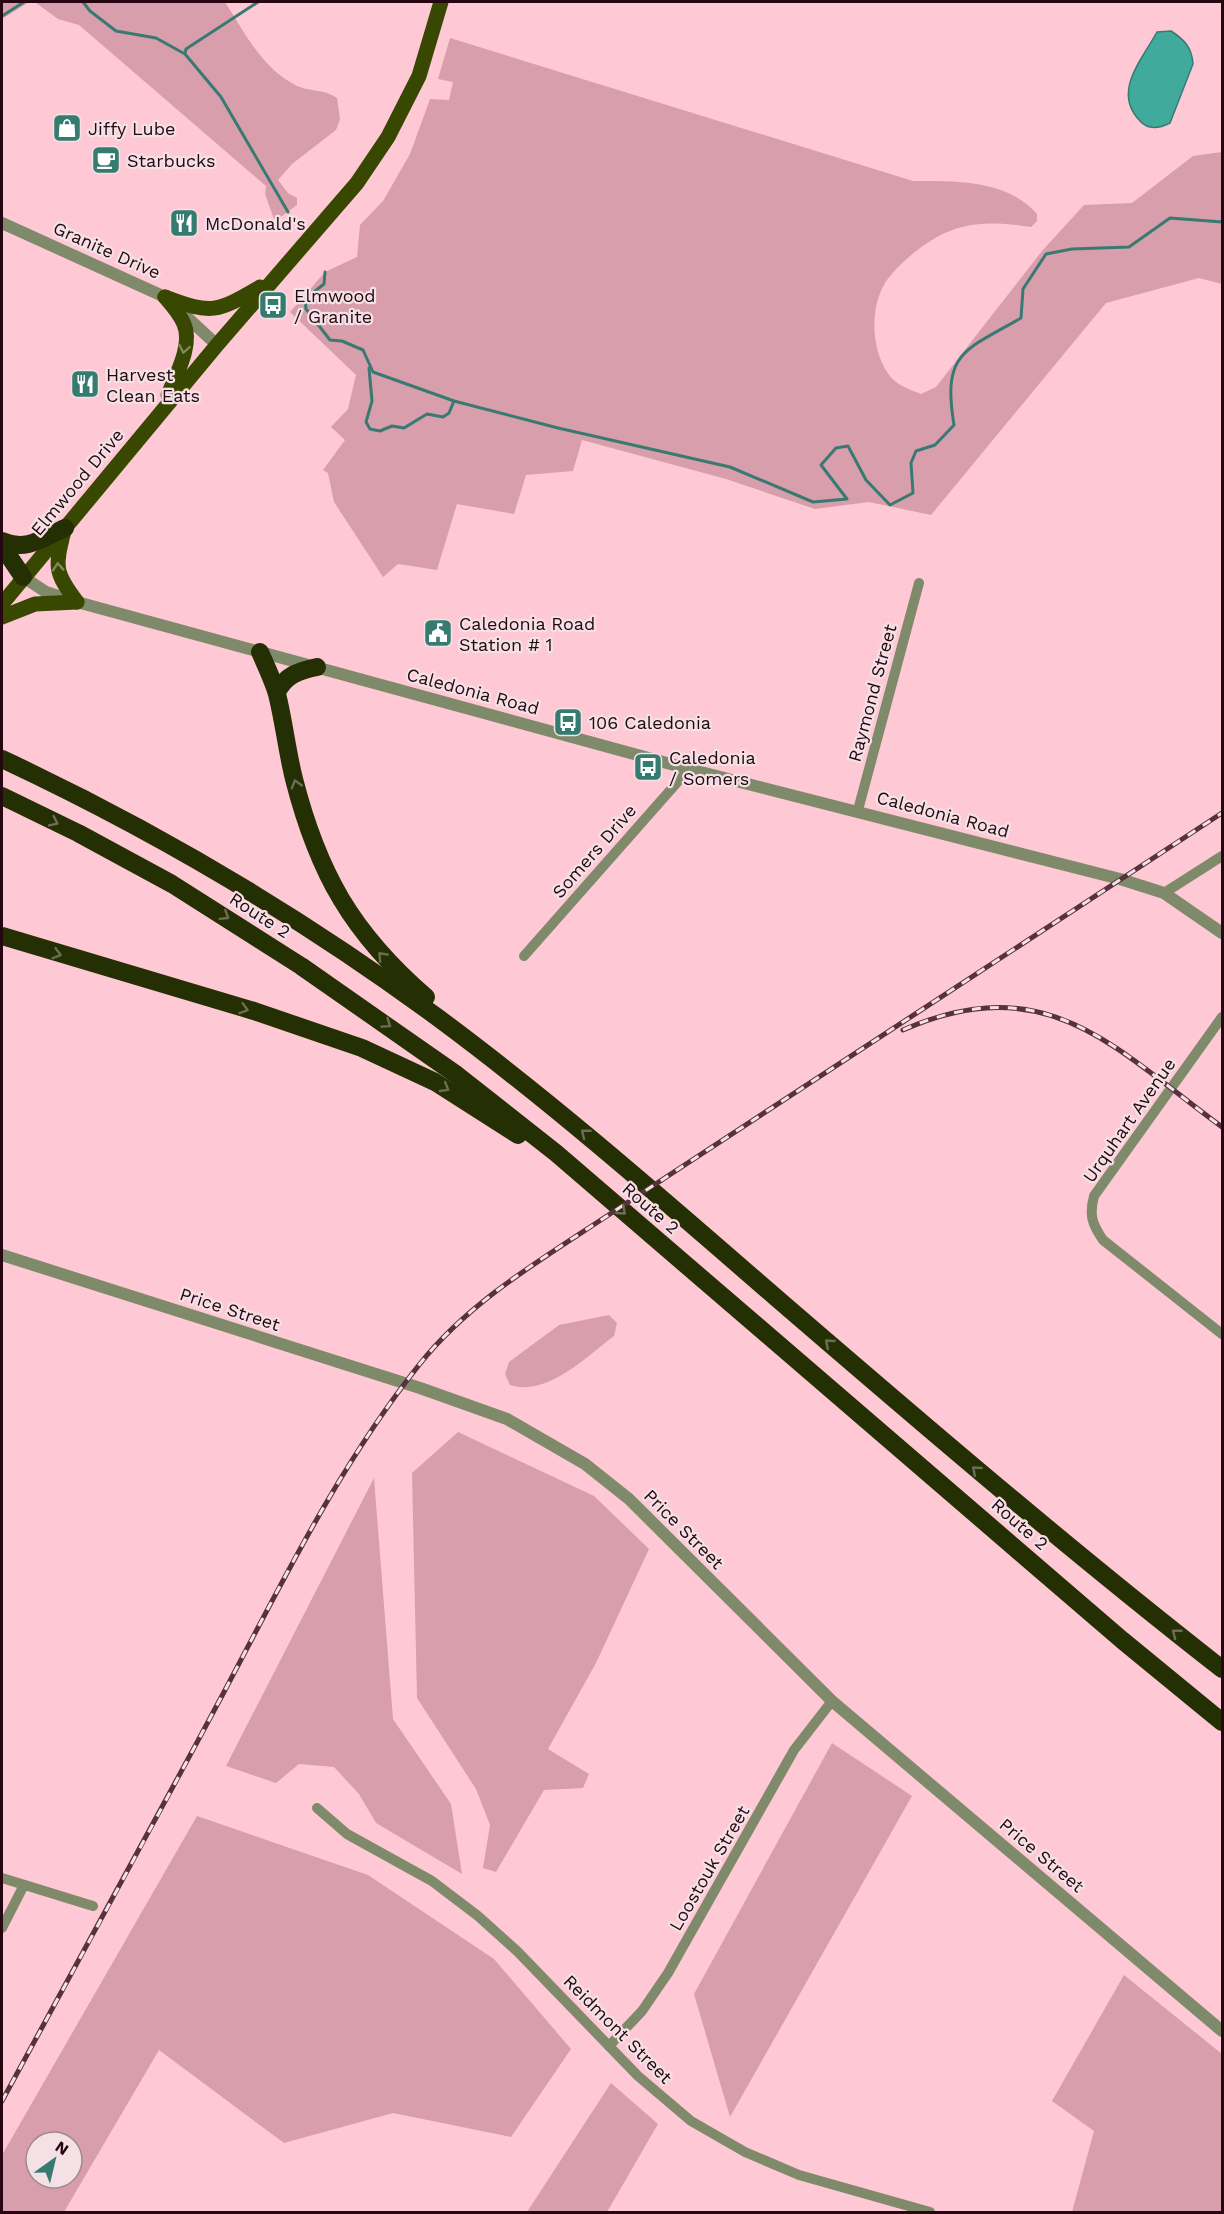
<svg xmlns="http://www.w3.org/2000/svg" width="1224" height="2214" viewBox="0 0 1224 2214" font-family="'Work Sans',sans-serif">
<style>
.green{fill:#d89eac;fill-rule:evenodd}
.water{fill:#40ab9c;stroke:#387a72;stroke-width:1.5}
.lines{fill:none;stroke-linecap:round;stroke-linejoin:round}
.stream{stroke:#387a72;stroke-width:3}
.minor{stroke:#7f8a6a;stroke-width:10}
.tertiary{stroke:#7f8a6a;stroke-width:12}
.primary{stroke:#394800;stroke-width:15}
.motorway{stroke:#252f04;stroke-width:18}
.rail-casing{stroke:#57323e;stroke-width:5}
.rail{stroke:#f4e1e5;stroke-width:3;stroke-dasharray:9;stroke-linecap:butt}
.oneway{stroke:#84855c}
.oneway2{stroke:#6d6d53}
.labels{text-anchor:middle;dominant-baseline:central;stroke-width:4.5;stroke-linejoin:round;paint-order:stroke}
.poi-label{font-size:18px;fill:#250611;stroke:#f4e1e5;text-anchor:start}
.street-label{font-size:18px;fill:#250611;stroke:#f4e1e5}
</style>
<rect width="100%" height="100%" fill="#ffc8d5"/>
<g class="green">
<path d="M2,2h223c20,31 37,67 72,84 14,6 28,3 40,12l3,21 -4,11 -44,34 -14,16 10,13 9,5v7l-19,14h-4l-9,-25 1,-8 -187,-161 -21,-6 -22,-16 -7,-1 -27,17z"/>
<path d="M450,38l463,143c42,0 93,-2 124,33v7l-6,6c-33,-5 -64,-7 -94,10 -18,10 -41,29 -52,46 -15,25 -14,64 2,89 7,12 21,17 34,22l15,-7 106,-136 42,-46 48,-2 61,-47 29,-4v132l-23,-6 -93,25 -175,212 -62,-13 -54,7 -89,-30 -144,-39 -9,31 -47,4 -12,39 -57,-10 -20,66 -39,-6 -15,13 -49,-75 -6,-29 -5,-3 22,-30 -14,-13 17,-18 8,-34 -66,-63 35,-40 32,-15 3,-32 23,-24 27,-47 20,-55 19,1 4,-18 -15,-3z"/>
<path d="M609,1315l8,8 -3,13c-28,21 -67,61 -104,49l-5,-11 4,-12 50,-37z"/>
<polygon points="458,1432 594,1496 649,1549 596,1663 548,1749 589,1774 583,1788 544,1790 496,1872 483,1868 490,1825 476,1789 417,1698 412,1473"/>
<polygon points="374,1478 393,1719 451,1804 462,1874 376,1823 359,1794 334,1767 299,1764 276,1783 226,1766"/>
<polygon points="832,1743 912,1796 730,2117 694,1994"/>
<path d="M197,1816l171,59 126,84 77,90 -60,88 -118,-24 -109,30 -125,-93 -95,162h-62v-57zM36,2142h36v36h-36z"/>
<polygon points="1124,1975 1222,2054 1222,2212 1072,2212 1094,2131 1052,2101"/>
<polygon points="611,2083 658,2124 607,2212 527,2212"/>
</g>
<path class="water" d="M1171,31c14,9 21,17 22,33l-23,59c-10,5 -22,7 -30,-2 -28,-29 1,-60 17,-89z"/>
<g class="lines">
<g class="stream">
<polyline points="83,2 90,11 116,31 156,38 185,54 221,97 288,212"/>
<polyline points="2,16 24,2"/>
<polyline points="185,54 186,49 258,2"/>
<path d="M325,272l-1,12 -19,15 1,10 24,31 12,1 21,9 10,22 81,29 104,27 172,39 83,35 34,-3 -26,-34 15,-17 12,-2 18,34 24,25 23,-12 -2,-30 5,-12 19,-6 19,-20c-12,-73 10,-74 67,-107l2,-29 23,-35 26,-5 57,-2 41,-29 52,4"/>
<polyline points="369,368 372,401 366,422 370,429 380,431 392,426 404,428 427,414 443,417 449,413 454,401"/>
</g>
<g class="minor">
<polyline points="858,810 919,583"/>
<polyline points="1164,893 1222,856"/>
<polyline points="524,956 689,769"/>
<path d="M1222,1017l-128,179c-5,19 -2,28 9,44l119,94"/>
<polyline points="317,1808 347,1834 432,1881 478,1916 517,1951 638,2076 691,2121 745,2152 799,2175 930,2212"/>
<polyline points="2,1878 93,1906"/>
<polyline points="2,1928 24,1885"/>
<polyline points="609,2046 642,2011 668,1973 794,1750 832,1701"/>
</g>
<g class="tertiary">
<polyline points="2,223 165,297 217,345"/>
<polyline points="23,577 46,592 77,602 689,769 1120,879 1164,893 1222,933"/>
<polyline points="2,1255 420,1388 507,1419 585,1464 629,1499 832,1701 1222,2031"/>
</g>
<g class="primary">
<path d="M165,297c7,8 15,17 19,27 9,21 -8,51 -16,71"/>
<path d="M165,297c47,18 52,15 95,-10"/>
<path d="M64,531c-9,36 -10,41 13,71"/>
<polyline points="2,604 217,345 357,183 388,137 419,76 441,2"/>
<polyline points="2,617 35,604 77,602"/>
</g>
<g class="motorway">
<path d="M2,541c24,11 41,-3 63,-13"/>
<polyline points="2,546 23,577"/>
<path d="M260,652c6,14 13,28 17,42 7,28 10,57 17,85 24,94 58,154 132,218"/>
<path d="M277,692c9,-17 21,-21 40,-25"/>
<path d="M2,759c152,71 299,158 435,258 119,88 231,187 343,284 145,125 291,250 442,368"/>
<polyline points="2,796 78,833 172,884 301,966 457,1075 556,1153 1122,1640 1222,1722"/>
<polyline points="2,936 254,1011 362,1048 435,1082 518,1135"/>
</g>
<g class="rail-casing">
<g id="rail">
<path d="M903,1030c144,-63 211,18 319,97"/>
<path d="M2,2101c74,-136 149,-272 222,-409 59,-111 116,-228 195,-327 53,-67 130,-110 200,-157l603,-395"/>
</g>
</g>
<use href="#rail" class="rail"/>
</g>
<defs><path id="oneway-chevron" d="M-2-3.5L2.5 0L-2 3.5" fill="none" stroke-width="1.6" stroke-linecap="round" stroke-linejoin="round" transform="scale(1.5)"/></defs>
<g class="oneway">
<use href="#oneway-chevron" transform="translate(184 349) rotate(101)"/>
<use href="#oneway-chevron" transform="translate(58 567) rotate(-94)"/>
</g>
<g class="oneway2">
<use href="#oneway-chevron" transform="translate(296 784) rotate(-106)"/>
<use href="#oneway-chevron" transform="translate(54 822) rotate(26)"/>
<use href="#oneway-chevron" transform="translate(225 916) rotate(32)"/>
<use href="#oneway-chevron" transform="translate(57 954) rotate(16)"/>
<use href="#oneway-chevron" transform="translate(382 956) rotate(-133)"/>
<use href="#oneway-chevron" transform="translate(244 1009) rotate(16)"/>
<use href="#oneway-chevron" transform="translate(387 1024) rotate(34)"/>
<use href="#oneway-chevron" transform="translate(445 1088) rotate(31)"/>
<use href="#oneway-chevron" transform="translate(585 1133) rotate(-141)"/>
<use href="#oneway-chevron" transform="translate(622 1211) rotate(41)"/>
<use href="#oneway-chevron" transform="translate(829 1343) rotate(-139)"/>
<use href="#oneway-chevron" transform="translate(976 1470) rotate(-139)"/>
<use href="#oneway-chevron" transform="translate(1176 1633) rotate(-142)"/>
</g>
<defs>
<g id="shop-square" transform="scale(1.5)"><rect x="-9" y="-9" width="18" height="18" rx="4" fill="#357b70" stroke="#f4e1e5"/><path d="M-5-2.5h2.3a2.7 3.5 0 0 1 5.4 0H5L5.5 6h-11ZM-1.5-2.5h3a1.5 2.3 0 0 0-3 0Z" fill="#fff"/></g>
<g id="cafe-square" transform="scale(1.5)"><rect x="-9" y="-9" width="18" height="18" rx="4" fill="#357b70" stroke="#f4e1e5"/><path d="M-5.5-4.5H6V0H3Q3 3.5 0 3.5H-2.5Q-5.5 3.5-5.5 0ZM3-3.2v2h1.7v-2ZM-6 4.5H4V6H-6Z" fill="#fff"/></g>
<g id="restaurant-square" transform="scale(1.5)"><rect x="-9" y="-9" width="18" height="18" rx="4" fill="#357b70" stroke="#f4e1e5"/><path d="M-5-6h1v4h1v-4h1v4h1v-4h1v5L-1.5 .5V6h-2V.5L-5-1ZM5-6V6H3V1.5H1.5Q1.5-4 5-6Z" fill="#fff"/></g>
<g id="bus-square" transform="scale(1.5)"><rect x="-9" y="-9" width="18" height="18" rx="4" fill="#357b70" stroke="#f4e1e5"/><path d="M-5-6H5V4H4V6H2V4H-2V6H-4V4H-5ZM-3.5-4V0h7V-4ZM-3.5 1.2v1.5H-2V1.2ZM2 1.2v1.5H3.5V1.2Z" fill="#fff"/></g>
<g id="civic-square" transform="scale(1.5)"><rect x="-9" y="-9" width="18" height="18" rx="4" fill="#357b70" stroke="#f4e1e5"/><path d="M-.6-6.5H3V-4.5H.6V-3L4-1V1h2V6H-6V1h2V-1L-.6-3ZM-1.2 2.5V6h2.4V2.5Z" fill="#fff"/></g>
</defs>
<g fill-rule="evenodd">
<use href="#shop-square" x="67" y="128"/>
<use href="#cafe-square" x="106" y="160"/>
<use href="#restaurant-square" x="184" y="223"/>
<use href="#bus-square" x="273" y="305"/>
<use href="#restaurant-square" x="85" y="384"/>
<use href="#civic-square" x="438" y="633"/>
<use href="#bus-square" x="568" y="722"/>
<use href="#bus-square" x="648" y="767"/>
</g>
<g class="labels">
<g class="poi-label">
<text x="88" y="128">Jiffy Lube</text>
<text x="127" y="160">Starbucks</text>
<text x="205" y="223">McDonald's</text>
<text x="294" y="295">Elmwood<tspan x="294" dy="21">/ Granite</tspan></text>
<text x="106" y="374">Harvest<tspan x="106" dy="21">Clean Eats</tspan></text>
<text x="459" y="623">Caledonia Road<tspan x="459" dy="21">Station # 1</tspan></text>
<text x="589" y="722">106 Caledonia</text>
<text x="669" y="757">Caledonia<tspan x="669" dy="21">/ Somers</tspan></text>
</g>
<g class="street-label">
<text transform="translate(107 250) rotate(24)">Granite Drive</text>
<text transform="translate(77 482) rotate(-50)">Elmwood Drive</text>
<text transform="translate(473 691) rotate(15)">Caledonia Road</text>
<text transform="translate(872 693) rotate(-75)">Raymond Street</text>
<text transform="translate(943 814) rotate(15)">Caledonia Road</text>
<text transform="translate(594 851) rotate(-49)">Somers Drive</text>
<text transform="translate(260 915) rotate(33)">Route 2</text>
<text transform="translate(1129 1120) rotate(-55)">Urquhart Avenue</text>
<text transform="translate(651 1208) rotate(41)">Route 2</text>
<text transform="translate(230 1309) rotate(18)">Price Street</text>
<text transform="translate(1020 1524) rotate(41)">Route 2</text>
<text transform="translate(684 1529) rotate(45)">Price Street</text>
<text transform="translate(1042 1855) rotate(40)">Price Street</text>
<text transform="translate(709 1868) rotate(-60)">Loostouk Street</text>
<text transform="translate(618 2029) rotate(45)">Reidmont Street</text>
</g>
</g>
<rect width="1224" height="2214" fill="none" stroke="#250611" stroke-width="6"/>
<g transform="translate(54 2160) rotate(34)"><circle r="28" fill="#f4e1e5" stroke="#a18990" stroke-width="1.5"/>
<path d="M0-4.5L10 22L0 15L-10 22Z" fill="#357b70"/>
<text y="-9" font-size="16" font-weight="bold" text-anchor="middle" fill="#250611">N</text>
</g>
</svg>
